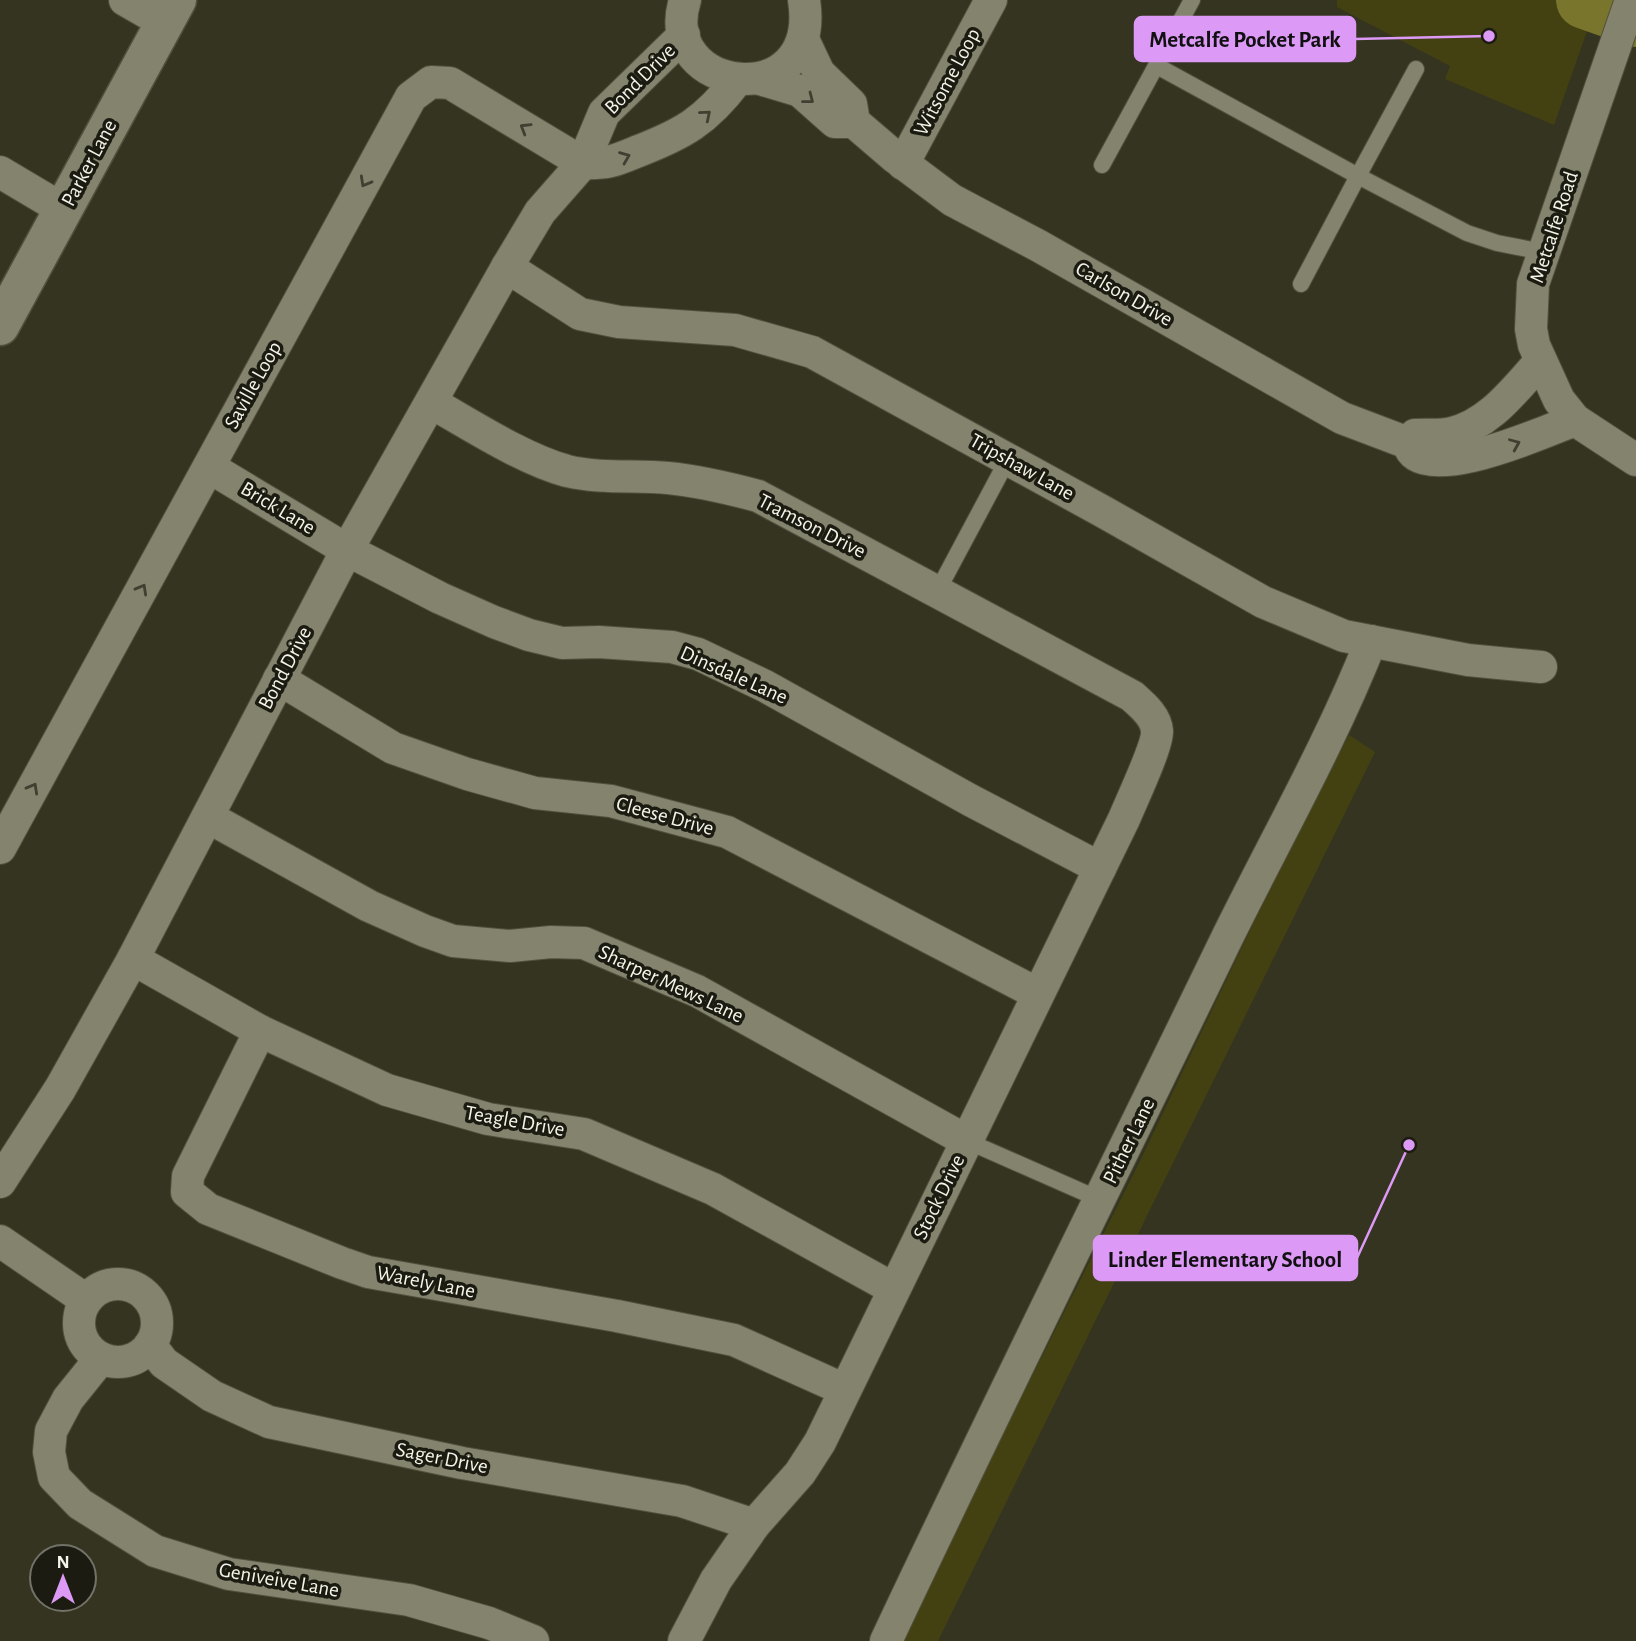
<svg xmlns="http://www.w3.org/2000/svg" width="1636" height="1641" viewBox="0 0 1636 1641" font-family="'Alegreya Sans',sans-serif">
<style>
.green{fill:#434111}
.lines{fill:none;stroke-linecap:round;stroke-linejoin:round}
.river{stroke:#79752c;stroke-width:58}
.service-casing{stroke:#51503e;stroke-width:18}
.minor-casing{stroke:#51503e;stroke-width:34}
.tertiary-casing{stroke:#51503e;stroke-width:41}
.service{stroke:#84836d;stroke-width:16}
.minor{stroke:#84836d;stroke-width:32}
.tertiary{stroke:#84836d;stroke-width:38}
.oneway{stroke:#403f32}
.labels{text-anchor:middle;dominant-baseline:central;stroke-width:7;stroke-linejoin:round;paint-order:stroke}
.street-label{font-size:21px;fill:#f5f4e8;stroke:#1c1b12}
.leader{fill:none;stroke:#dc99f5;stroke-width:2.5}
.callout-dot{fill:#dc99f5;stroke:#1c1b12;stroke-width:2.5}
.callout{fill:#dc99f5;stroke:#dc99f5;stroke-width:2.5}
.callout-label{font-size:23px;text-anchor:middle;font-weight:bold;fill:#111}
</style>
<rect width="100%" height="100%" fill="#353420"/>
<g class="green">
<polygon points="1337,0 1598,0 1554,125 1445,79 1450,66 1337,7"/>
<polygon points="1349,735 1375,752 938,1641 902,1641 957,1526 1141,1159 1253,924"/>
</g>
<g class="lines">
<polyline class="river" points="1585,0 1636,18"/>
<g class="service-casing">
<g id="service">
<polyline points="1157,66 1358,176 1301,284"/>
<polyline points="1416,69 1358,176 1467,233 1497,243 1543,252"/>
<polyline points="1102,165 1192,0"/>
<polyline points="937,592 1008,459"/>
<polyline points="967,1141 1101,1200"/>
</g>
</g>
<g class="minor-casing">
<g id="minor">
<polyline points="125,0 165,23"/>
<path d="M685,0c-30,94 137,116 119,0"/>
<polyline points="1631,0 1533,284 1531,329 1534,345 1559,400 1575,420 1636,460"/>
<path d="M803,39l16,34 32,31 3,18 42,36 56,42 87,46 303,172 66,25c12,46 140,-13 167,-23"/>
<polyline points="760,79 800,91 835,122 854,122"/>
<polyline points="903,164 991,0"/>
<polyline points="0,172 64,210"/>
<polyline points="507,267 580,314 619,322 735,330 812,352 1102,511 1263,602 1344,636 1468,660 1541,667"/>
<path d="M432,403c39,22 91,56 135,68 34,8 67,4 101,7 31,3 60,10 90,18l374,200c10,9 24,20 25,35 1,14 -26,71 -33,88l-304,623 -20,31 -46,52 -38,55 -32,61"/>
<path d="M1408,443l7,-8c12,-1 25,1 37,-2 38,-9 63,-44 88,-71"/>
<polyline points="209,467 347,550 440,598 494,622 529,635 562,643 599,642 672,647 698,654 765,686 970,800 1100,868"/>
<polyline points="279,679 393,748 467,774 535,793 611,801 727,832 1038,994"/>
<polyline points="208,817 369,906 425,931 453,941 510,946 551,942 584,943 697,991 967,1141"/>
<path d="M0,848l411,-751 20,-15 19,1 133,80c25,1 31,-2 53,-11 47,-18 70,-31 101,-72"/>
<polyline points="133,959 260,1031 387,1090 488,1119 584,1134 713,1189 894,1289"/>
<polyline points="260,1031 188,1176 187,1192 208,1209 342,1263 368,1272 617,1316 734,1340 845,1390"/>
<polyline points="0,1182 60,1089 133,959 347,550 507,267 540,212 583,163 604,113 684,35"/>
<polyline points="0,1241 86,1300"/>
<circle cx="118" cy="1323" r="39"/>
<polyline points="150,1345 164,1363 212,1396 269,1422 462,1463 682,1501 754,1525"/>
<polyline points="101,1358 68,1399 51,1431 49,1452 54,1477 80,1504 155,1551 229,1574 409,1600 489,1623 533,1641"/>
<path d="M886,1641c110,-234 226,-466 339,-699 49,-100 105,-197 146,-301"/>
</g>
</g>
<g class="tertiary-casing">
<polyline id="tertiary" points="0,326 177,0"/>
</g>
<use href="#service" class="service"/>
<use href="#minor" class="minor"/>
<use href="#tertiary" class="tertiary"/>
</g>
<defs><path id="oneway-chevron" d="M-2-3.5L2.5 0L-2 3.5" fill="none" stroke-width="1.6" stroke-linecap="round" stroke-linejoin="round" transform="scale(1.75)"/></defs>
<g class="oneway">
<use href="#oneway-chevron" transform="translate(809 99) rotate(38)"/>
<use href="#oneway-chevron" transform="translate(706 115) rotate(-40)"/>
<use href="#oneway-chevron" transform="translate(525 128) rotate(-149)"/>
<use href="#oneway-chevron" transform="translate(625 157) rotate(-22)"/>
<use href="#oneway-chevron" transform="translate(365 182) rotate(119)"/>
<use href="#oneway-chevron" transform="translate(1515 444) rotate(-23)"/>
<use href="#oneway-chevron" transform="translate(142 589) rotate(-61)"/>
<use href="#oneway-chevron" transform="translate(33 788) rotate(-61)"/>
</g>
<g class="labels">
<g class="street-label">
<text transform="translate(640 79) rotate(-45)">Bond Drive</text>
<text transform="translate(947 82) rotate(-62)">Witsome Loop</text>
<text transform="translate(89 163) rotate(-62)">Parker Lane</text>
<text transform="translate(1554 227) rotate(-72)">Metcalfe Road</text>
<text transform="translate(1124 294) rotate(30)">Carlson Drive</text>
<text transform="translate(253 385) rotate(-61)">Saville Loop</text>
<text transform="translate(1022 467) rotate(29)">Tripshaw Lane</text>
<text transform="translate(278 508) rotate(31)">Brick Lane</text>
<text transform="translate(812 526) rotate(27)">Tramson Drive</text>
<text transform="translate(285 668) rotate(-62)">Bond Drive</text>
<text transform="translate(734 675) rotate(24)">Dinsdale Lane</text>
<text transform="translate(665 816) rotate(15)">Cleese Drive</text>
<text transform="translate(671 984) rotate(25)">Sharper Mews Lane</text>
<text transform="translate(515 1121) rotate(10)">Teagle Drive</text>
<text transform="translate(1129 1141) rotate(-64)">Pither Lane</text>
<text transform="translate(939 1197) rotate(-64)">Stock Drive</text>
<text transform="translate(426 1282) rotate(11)">Warely Lane</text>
<text transform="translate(442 1458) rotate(11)">Sager Drive</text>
<text transform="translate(279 1580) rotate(10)">Geniveive Lane</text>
</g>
</g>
<path class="leader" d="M1489 36L1355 39M1409 1145L1357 1258"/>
<g class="callout-dot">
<circle cx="1489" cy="36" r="7"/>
<circle cx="1409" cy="1145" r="7"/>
</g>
<g class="callout">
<rect x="1135" y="17" width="220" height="44" rx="7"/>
<rect x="1094" y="1236" width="263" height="44" rx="7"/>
</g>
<g class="callout-label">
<text x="1245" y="47">Metcalfe Pocket Park</text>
<text x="1225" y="1267">Linder Elementary School</text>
</g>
<g transform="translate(63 1578)"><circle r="33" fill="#1c1b12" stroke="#737268" stroke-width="2"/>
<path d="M0-5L12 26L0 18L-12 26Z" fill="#dc99f5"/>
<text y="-10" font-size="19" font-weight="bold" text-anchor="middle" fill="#f5f4e8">N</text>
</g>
</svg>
